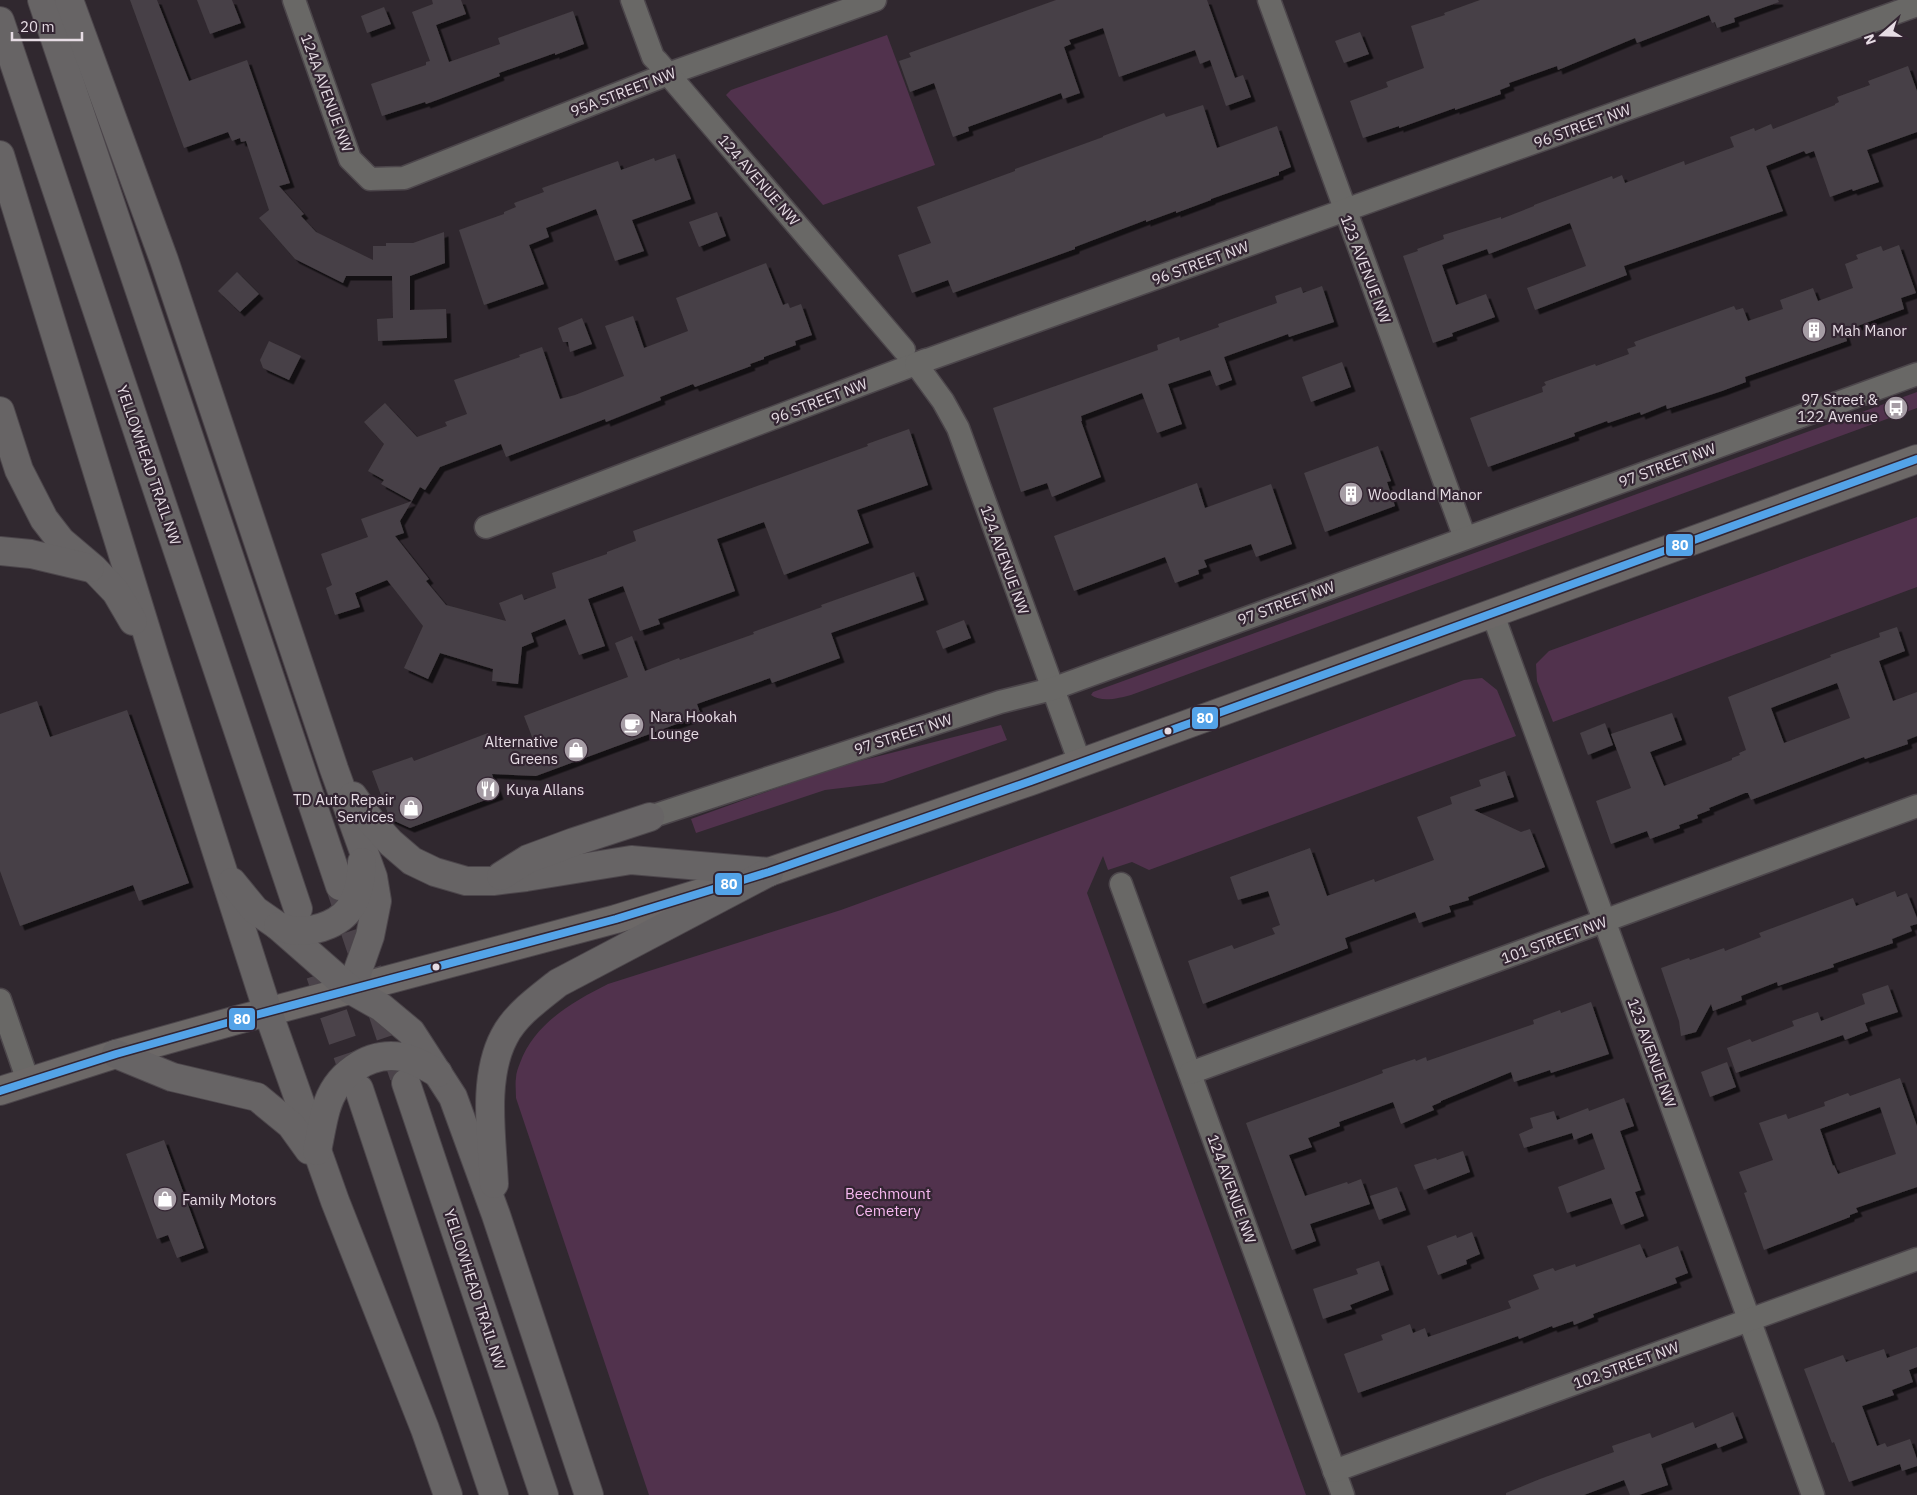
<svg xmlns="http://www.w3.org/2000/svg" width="1917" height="1495" viewBox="0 0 1917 1495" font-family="'IBM Plex Sans',sans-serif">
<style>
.green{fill:#51324d}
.building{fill:#474046;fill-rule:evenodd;filter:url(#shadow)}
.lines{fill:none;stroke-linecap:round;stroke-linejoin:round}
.highway-tunnel{stroke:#4b434a;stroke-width:28;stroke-dasharray:28 14;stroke-linecap:butt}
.minor-casing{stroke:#4c464b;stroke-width:25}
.major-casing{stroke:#4c464b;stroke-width:30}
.highway-casing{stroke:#4c464b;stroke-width:30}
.minor{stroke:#696866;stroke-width:22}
.major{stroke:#6c6867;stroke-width:28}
.highway{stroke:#676465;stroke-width:28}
.bus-1-casing{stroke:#332532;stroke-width:11}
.bus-1{stroke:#53a3e8;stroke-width:8}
.bus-dot{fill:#e6dce4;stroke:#332532;stroke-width:2}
.labels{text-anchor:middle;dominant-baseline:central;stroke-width:4.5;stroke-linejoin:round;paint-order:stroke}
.street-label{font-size:15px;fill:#e6dce4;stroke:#332532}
.poi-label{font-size:15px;fill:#e6dce4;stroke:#332532;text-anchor:start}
.park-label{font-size:15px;fill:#f8b9f1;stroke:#332532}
.line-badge{stroke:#332532;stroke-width:2}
.badge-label{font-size:14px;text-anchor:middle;font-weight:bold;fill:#fff}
</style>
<defs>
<filter id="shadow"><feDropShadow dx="4.5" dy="4.5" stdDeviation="0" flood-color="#0009"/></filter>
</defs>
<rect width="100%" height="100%" fill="#30282f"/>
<g class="green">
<polygon points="887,35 935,165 823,205 726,95 731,90"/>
<path d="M1917,392v16l-786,287c-12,3 -29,8 -40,0l2,-3z"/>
<polygon points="1917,517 1917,587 1553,722 1537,681 1536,664 1549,651"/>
<path d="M1482,678l15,12 19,46 -367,134 -17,-8 -24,8 -5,-14 -16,37 219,602h-657l-133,-397c0,-7 -1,-14 0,-20 0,-5 2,-10 4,-15 14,-39 52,-61 88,-79l233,-74 284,-103 339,-127z"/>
<polygon points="1001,725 1007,740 883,783 825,790 696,833 691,819 836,767"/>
</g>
<g class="building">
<polygon points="130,0 157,0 189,81 247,60 290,183 279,186 304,214 301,216 316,232 373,260 373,246 386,246 386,243 413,243 444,232 445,263 410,276 410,310 446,309 447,338 378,341 377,319 393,318 392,276 346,276 343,283 295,259 259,218 269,210 246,141 241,142 240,138 232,141 228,132 184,148"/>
<polygon points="197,0 232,0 241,23 210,34"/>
<polygon points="432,0 461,0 466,14 436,25 449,62 500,44 498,38 573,11 584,44 555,55 555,53 499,73 500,76 437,100 426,104 425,102 382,116 371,84 426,65 426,62 430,61 412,12 433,4"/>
<polygon points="1056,0 1207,0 1235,78 1243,75 1251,97 1226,106 1210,60 1200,64 1195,50 1119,77 1103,28 1069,40 1071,44 1064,47 1080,93 1063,99 1061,93 968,127 969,131 953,137 934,83 910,92 899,61 911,57 909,53"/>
<polygon points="1480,0 1778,0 1779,2 1734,18 1735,22 1717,28 1715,22 1712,23 1709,15 1637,43 1635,38 1558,70 1557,66 1509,83 1510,86 1500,90 1501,94 1455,110 1455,108 1399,128 1399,126 1363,138 1350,101 1388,87 1386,82 1424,68 1411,26 1445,15 1444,13"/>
<polygon points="384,7 391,24 367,33 361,16"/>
<polygon points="1360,32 1369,54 1344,63 1335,41"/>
<polygon points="1908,66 1917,91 1917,132 1867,150 1879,182 1853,191 1852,189 1830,197 1814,151 1806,154 1804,151 1766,166 1783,211 1624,266 1627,275 1535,310 1527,288 1586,266 1570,223 1489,254 1487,249 1442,265 1456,305 1486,294 1495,317 1452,333 1453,336 1433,343 1403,256 1418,251 1417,249 1444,239 1443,235 1501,217 1501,219 1534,206 1534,205 1612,176 1613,179 1622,175 1625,183 1684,161 1685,165 1734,147 1730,137 1754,128 1755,131 1771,124 1773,129 1835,105 1835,104 1839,102 1837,97 1870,85 1868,81"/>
<polygon points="1203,105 1217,148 1277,126 1291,167 1279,172 1279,175 1211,199 1211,200 1176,213 1176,211 1146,222 1146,220 1075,247 1075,249 953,293 948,280 912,293 898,255 931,243 917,207 1015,171 1015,169 1103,137 1103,136 1164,113 1166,117"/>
<polygon points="675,154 691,199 632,220 644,251 615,261 596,209 546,228 549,237 529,245 544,284 484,305 459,230 504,214 504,212 516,207 514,203 544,192 542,188 618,161 621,170 654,158 655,161"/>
<polygon points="717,212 726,236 699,247 689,222"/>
<polygon points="1899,245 1916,293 1901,298 1904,309 1844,331 1847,341 1745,377 1746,382 1722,391 1667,409 1666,405 1641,415 1640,412 1608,423 1607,421 1574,433 1575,436 1488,467 1470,418 1543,392 1542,387 1546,385 1544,382 1595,364 1596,366 1629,354 1627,349 1636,346 1634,342 1734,306 1736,310 1743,308 1748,321 1783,309 1780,300 1813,288 1818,301 1853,288 1845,264 1858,259 1856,255 1881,246 1883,251"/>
<polygon points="766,263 783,305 788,303 790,308 801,304 812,335 795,341 796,345 764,357 764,359 750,364 751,366 695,387 693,384 660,397 661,400 606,422 605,419 506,457 501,444 440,467 425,490 420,487 412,501 381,484 384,480 368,471 384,444 364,422 385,403 417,437 447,426 445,422 467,414 454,380 520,357 519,355 542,347 560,399 575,395 624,376 605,326 633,316 644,348 688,331 676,298"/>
<polygon points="237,272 259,294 240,312 218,291"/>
<polygon points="1322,286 1334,322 1289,337 1288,334 1224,357 1232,380 1216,386 1210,370 1168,384 1182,424 1157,433 1142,393 1081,416 1082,421 1081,421 1101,477 1052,497 1047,483 1021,492 993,408 1158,350 1157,345 1179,337 1180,341 1219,327 1218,324 1277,303 1275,296 1301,287 1303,293"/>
<polygon points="582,318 592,344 570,352 568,342 563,342 558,328"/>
<polygon points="269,341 301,356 289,380 263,368 260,360"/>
<polygon points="1342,362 1351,387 1311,402 1302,377"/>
<polygon points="909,429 928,485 857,510 869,543 784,575 764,522 717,539 735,591 658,619 660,624 640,631 623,586 588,599 605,646 579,655 565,619 531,633 534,642 522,647 518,684 492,681 493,669 440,653 428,679 404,668 423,626 387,580 355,593 360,607 335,615 326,588 332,585 321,554 368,537 361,519 412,501 400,521 404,533 395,536 429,579 426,581 446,605 506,621 499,603 522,594 524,600 556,588 552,573 607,554 607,552 636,541 633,531 868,446 867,444"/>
<polygon points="1378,446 1391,481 1387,482 1395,506 1325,532 1304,473"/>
<polygon points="1197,483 1205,508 1271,484 1292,544 1256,557 1251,544 1204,560 1207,567 1198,570 1199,574 1175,583 1165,557 1074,591 1054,536"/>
<polygon points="914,572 924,600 831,633 840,658 772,683 770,678 697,704 701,715 536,776 492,774 499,795 410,828 390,819 372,771 412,757 414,761 488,733 492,741 534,742 524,716 628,677 615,643 632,636 645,671 679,658 680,660 754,634 753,632 822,607 821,605"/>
<polygon points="964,620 971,638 943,649 936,631"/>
<path d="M1897,627l8,24 -26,10 14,40 24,-9v44l-10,4 1,4 -43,15 -1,-2 -113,43 -3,-7h-3l-36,15 1,2 -13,5 1,3 -19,7 1,3 -30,11 -3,-8 -36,13 -15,-43 35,-13 -20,-54 61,-21 10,27 -32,12 14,34 68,-26v-2l8,-3 -1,-2 7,-3 -18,-53 103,-40 -1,-2 50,-18 -1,-4zM1837,683l13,35 -66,25 -13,-35z"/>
<polygon points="37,701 50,737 127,710 189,883 139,901 133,885 20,926 0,871 0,714"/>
<polygon points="1605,723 1613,745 1588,755 1580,733"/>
<polygon points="1505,771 1514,797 1474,810 1521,832 1530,829 1545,867 1468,897 1469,900 1449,906 1451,912 1419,923 1415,912 1345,938 1348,948 1203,1004 1188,961 1232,945 1234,949 1275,934 1272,928 1280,925 1268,891 1238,900 1230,877 1310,848 1327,896 1374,879 1375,882 1434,860 1417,817 1452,804 1450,797 1481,786 1479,780"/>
<polygon points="1895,891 1897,897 1907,893 1917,918 1917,924 1910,926 1912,931 1892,939 1893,943 1833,964 1834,967 1778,986 1777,982 1741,996 1742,1000 1713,1011 1711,1004 1696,1032 1681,1036 1679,1021 1661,968 1689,958 1690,960 1724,948 1725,951 1761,937 1759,933 1853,898 1856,906"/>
<polygon points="1888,985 1898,1012 1865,1023 1868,1031 1845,1040 1843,1035 1736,1073 1727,1048 1750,1039 1752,1042 1794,1026 1792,1021 1818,1012 1821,1021 1865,1004 1862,994"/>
<polygon points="1591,1002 1609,1054 1551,1073 1550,1070 1514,1082 1511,1072 1441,1101 1441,1102 1432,1106 1434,1110 1401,1124 1393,1102 1339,1122 1340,1126 1308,1138 1312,1147 1289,1155 1305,1196 1347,1182 1348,1184 1361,1179 1370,1204 1310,1224 1316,1241 1292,1250 1246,1123 1354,1084 1383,1073 1382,1070 1415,1059 1416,1061 1426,1057 1427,1061 1534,1024 1533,1020 1560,1010 1561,1013"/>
<polygon points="1727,1062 1736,1087 1710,1097 1701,1072"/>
<path d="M1900,1078l17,48v61l-61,21 2,4 -8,3v2l-86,33 -20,-57 3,-1 -8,-20 34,-12 -14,-37 27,-9 2,5 37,-13 -1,-4 24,-9 2,3zM1880,1107l16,47 -58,20 -4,-9 -1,1 -13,-37z"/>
<polygon points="1624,1098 1634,1126 1620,1131 1641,1190 1635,1192 1644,1216 1621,1225 1611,1198 1567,1213 1558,1187 1605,1169 1592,1133 1574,1140 1572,1133 1524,1148 1519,1134 1533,1128 1530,1118 1554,1111 1557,1120 1588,1108 1589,1111"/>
<polygon points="164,1140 204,1248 177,1258 168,1235 157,1239 126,1154"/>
<polygon points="1463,1151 1470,1172 1424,1190 1414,1165 1436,1158 1437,1160"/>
<polygon points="1397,1187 1406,1210 1379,1220 1370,1196"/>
<polygon points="1472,1232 1480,1254 1466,1260 1467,1264 1438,1275 1427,1246 1456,1235 1457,1238"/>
<polygon points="1640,1244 1646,1258 1678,1246 1688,1273 1675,1278 1677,1283 1593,1314 1594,1317 1574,1325 1573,1321 1553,1328 1552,1326 1519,1339 1518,1336 1358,1393 1344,1354 1383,1340 1381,1335 1410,1324 1413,1333 1425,1328 1428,1337 1477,1320 1511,1308 1508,1301 1539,1289 1533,1275 1553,1268 1555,1271 1575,1264 1576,1267"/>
<polygon points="1379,1261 1389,1290 1350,1305 1352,1309 1323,1319 1313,1289 1358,1274 1356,1269"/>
<polygon points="1917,1347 1917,1367 1909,1370 1913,1382 1892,1390 1894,1395 1862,1406 1877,1446 1885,1443 1887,1447 1910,1439 1917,1459 1917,1466 1902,1471 1900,1464 1849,1482 1834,1442 1832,1443 1804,1369 1843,1355 1846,1362 1884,1349 1887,1358"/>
<polygon points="1733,1412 1743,1438 1718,1448 1716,1443 1661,1464 1668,1485 1639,1495 1630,1495 1624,1480 1584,1495 1506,1495 1506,1493 1540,1479 1614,1452 1612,1446 1650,1433 1652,1438 1693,1422 1695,1428"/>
</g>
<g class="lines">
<g class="highway-tunnel">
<polyline points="341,890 404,1077"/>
<polyline points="320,974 359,1089"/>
</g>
<g class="minor-casing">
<g id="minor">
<polyline points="294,0 350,159 370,179 404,178 668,74 875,0"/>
<polyline points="632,0 653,57 657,61 904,350"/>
<polyline points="1269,0 1465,538"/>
<polyline points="486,527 926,360"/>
<polyline points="1492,612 1813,1495"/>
<polyline points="1080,763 958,428 943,401 916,364 1917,5"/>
<polyline points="650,817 1000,702 1052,689 1917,374"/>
<polyline points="1121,884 1343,1495"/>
<polyline points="0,1000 28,1081"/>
<polyline points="1190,1073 1917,806"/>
<polyline points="1334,1471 1917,1259"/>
</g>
</g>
<g class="major-casing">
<polyline id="major" points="0,1091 116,1054 237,1020 616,919 769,872 1031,781 1917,459"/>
</g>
<g class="highway-casing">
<g id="highway">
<polyline points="42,0 340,886"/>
<polyline points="69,0 164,260 334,769 373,877 377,901 370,936 351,990"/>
<polyline points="0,21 298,909"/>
<polyline points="0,155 155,659 268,1012 335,1201 425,1429 448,1495"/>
<polyline points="0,411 19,470 44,519 61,541 94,569 116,592 133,621"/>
<polyline points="0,551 31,554 90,568"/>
<polyline points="353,796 370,820 391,843 412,861 435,872 466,881 493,881 526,877 631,860 769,872"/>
<polyline points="501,876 528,859 574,842 650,817"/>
<polyline points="232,882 255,910 278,926 351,990 381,1007 411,1032 453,1097 496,1215 589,1495"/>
<path d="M278,926c6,2 13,5 19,5 21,0 46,-8 56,-28 7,-13 8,-27 9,-41"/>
<polyline points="116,1054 172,1077 257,1097 291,1125 309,1150"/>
<polyline points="406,1083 544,1495"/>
<polyline points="359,1089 494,1495"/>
<path d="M317,1151c3,-14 5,-28 9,-42 9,-33 41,-58 76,-52 13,2 24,10 36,16"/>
<path d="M494,1184c-2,-46 -12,-105 10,-147 11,-22 34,-38 54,-54l211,-111"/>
</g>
</g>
<use href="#minor" class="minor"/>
<use href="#major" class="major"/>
<use href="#highway" class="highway"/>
<g class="bus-1-casing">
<polyline id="bus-1" points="0,1091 116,1054 237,1020 616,919 769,872 1031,781 1917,459"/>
</g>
<use href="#bus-1" class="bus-1"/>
</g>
<defs>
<g id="building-disc" transform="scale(1.25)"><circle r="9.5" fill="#a69da5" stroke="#332532"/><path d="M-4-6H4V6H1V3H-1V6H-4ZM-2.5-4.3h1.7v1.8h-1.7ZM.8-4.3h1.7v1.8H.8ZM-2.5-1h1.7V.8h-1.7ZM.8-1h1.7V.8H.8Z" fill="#fff"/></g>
<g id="bus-disc" transform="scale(1.25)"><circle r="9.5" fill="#a69da5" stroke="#332532"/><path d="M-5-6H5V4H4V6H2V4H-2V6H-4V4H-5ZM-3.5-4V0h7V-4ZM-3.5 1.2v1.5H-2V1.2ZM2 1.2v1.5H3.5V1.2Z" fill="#fff"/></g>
<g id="cafe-disc" transform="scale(1.25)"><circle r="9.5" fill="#a69da5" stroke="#332532"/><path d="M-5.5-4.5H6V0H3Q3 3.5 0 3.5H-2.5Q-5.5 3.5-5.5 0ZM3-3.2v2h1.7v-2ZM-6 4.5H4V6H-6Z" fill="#fff"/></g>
<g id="shop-disc" transform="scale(1.25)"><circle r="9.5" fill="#a69da5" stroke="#332532"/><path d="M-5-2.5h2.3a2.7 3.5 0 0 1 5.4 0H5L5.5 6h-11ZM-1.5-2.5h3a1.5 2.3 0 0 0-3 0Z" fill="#fff"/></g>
<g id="restaurant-disc" transform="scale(1.25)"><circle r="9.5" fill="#a69da5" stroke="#332532"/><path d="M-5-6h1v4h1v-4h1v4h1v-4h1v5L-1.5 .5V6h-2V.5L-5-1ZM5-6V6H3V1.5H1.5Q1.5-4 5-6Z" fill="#fff"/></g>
</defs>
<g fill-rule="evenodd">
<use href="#building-disc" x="1814" y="330"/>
<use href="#bus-disc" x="1896" y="408"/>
<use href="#building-disc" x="1351" y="494"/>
<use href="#cafe-disc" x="632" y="725"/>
<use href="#shop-disc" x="576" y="750"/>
<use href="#restaurant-disc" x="488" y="789"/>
<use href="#shop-disc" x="411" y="808"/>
<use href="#shop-disc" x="165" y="1199"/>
</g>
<g class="bus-dot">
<circle cx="1168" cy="731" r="4.5"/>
<circle cx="436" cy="967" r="4.5"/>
</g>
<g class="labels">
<g class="street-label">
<text transform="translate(623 92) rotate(-21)">95A STREET NW</text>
<text transform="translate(327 93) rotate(70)">124A AVENUE NW</text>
<text transform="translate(1582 126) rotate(-20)">96 STREET NW</text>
<text transform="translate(759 180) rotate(49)">124 AVENUE NW</text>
<text transform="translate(1200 263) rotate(-20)">96 STREET NW</text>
<text transform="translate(1366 269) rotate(69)">123 AVENUE NW</text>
<text transform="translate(819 401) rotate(-21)">96 STREET NW</text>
<text transform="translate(149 465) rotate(71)">YELLOWHEAD TRAIL NW</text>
<text transform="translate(1667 465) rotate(-20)">97 STREET NW</text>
<text transform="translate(1005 560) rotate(70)">124 AVENUE NW</text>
<text transform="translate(1286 603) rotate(-20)">97 STREET NW</text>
<text transform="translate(903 734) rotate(-18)">97 STREET NW</text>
<text transform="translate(1554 940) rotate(-20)">101 STREET NW</text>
<text transform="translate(1652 1053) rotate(70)">123 AVENUE NW</text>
<text transform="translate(1232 1189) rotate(70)">124 AVENUE NW</text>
<text transform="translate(475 1289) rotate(72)">YELLOWHEAD TRAIL NW</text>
<text transform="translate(1626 1365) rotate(-20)">102 STREET NW</text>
</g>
<g class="poi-label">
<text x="1832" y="330">Mah Manor</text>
<text x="1878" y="399" text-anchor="end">97 Street &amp;<tspan x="1878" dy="17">122 Avenue</tspan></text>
<text x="1368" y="494">Woodland Manor</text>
<text x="650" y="716">Nara Hookah<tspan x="650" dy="17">Lounge</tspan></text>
<text x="558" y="741" text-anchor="end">Alternative<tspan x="558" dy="17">Greens</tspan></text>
<text x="506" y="789">Kuya Allans</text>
<text x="394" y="799" text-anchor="end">TD Auto Repair<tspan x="394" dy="17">Services</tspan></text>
<text x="182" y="1199">Family Motors</text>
</g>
<g class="park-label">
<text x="888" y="1193">Beechmount<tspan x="888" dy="17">Cemetery</tspan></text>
</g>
</g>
<g class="line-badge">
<rect x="1665" y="533" width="29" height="24" rx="5" fill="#53a3e8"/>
<rect x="1191" y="706" width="28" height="24" rx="5" fill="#53a3e8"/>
<rect x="714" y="872" width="29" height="24" rx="5" fill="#53a3e8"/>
<rect x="228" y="1007" width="28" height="24" rx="5" fill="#53a3e8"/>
</g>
<g class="badge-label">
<text x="1680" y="550">80</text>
<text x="1205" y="723">80</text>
<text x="729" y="889">80</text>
<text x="242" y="1024">80</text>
</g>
<g transform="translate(1882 35) rotate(250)" stroke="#332532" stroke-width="4" paint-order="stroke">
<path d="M0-4L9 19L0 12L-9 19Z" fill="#e6dce4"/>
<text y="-8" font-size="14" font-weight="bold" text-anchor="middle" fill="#e6dce4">N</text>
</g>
<path d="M12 32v8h70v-8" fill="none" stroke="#e6dce4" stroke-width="2.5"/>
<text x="20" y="32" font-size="15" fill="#e6dce4" stroke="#332532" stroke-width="4" paint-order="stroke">20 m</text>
</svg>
